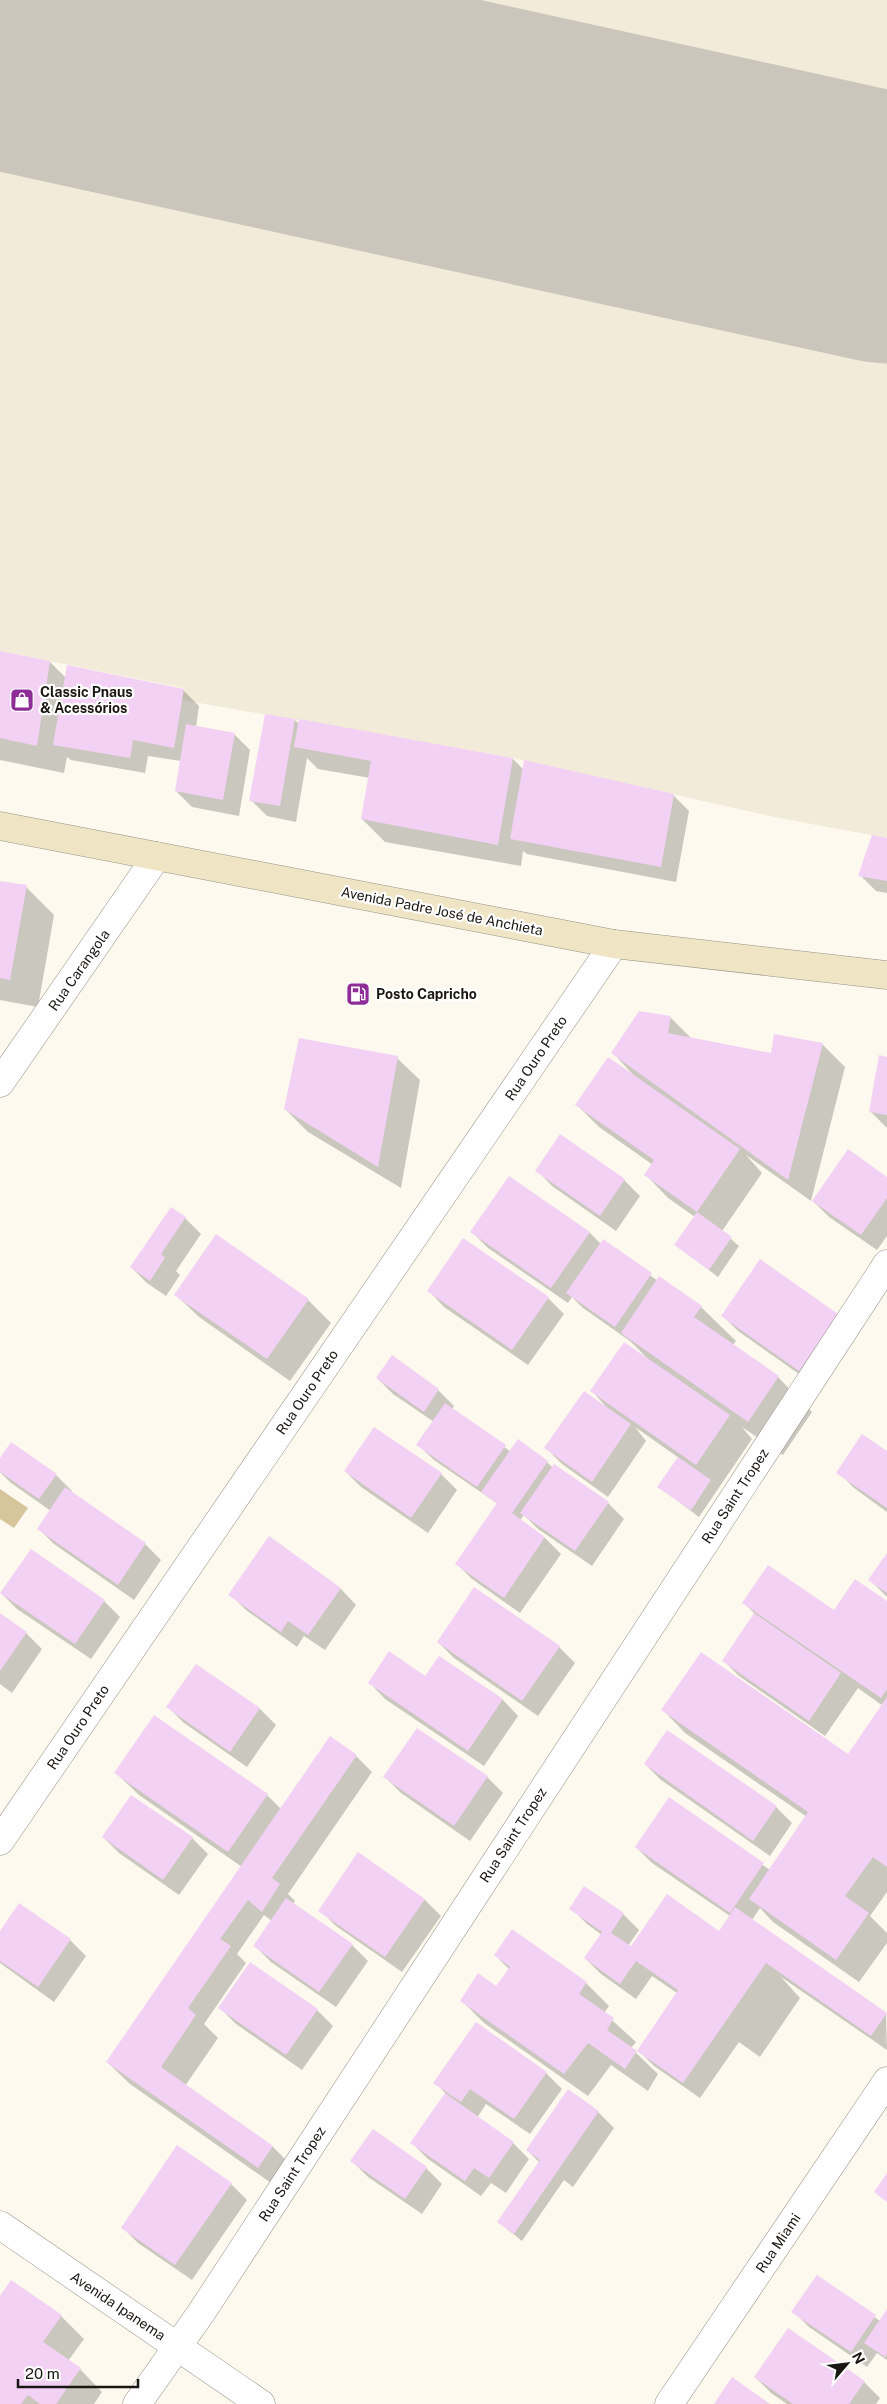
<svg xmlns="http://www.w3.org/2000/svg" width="887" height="2404" viewBox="0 0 887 2404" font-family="'Public Sans',sans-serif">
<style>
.built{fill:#f2ebda}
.water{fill:#d7c69b}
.shadow{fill:#0003}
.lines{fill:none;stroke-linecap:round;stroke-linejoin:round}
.runway{stroke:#cac6bc;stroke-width:271}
.building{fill:#f3d1f4}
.minor-casing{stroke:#959188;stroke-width:29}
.secondary-casing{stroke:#959188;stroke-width:29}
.minor{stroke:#fff;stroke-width:28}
.secondary{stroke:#efe4c3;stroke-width:28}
.labels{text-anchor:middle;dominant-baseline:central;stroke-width:4.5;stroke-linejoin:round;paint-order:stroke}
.poi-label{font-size:14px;font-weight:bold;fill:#181713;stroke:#fff;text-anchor:start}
.street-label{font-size:14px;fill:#181713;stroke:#fff}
</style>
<rect width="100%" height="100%" fill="#fdf9ee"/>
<polygon class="built" points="0,0 887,0 887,838 774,817 513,758 182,700 183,688 0,651"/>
<polygon class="water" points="0,1489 28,1508 14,1528 0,1519"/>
<g class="shadow">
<polygon points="0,652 50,662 66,678 183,690 199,706 196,727 234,734 250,750 239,816 192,807 176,791 181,761 148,756 145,773 71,760 67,757 64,773 0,760"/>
<polygon points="295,720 299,724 513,759 524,770 673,795 689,811 676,882 527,854 523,851 521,866 385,842 362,819 370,778 318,769 307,758 296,822 267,816 251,800"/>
<polygon points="887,839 887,893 876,891 860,875"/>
<polygon points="0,882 26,887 54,915 38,1007 0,1000"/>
<polygon points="671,1018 692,1039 772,1054 822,1044 845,1067 811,1201 746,1155 762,1173 722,1231 739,1246 718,1277 676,1245 695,1217 668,1198 646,1175 653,1165 599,1127 576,1104 636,1078 613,1053"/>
<polygon points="397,1058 420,1080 401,1188 308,1132 285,1109"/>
<polygon points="887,1058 887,1128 870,1111"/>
<polygon points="537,1170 624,1180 640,1196 616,1231 552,1186"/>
<polygon points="887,1178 887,1236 877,1250 829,1217 813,1201"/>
<polygon points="171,1209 185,1218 201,1234 176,1271 180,1275 166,1296 147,1283 131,1267"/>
<polygon points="472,1232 589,1232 601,1244 603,1241 658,1281 701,1307 736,1341 732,1346 778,1377 812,1412 783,1455 742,1427 752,1439 699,1517 659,1487 679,1458 635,1427 646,1441 608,1497 562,1464 546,1448 609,1410 592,1391 647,1358 630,1341 583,1308 572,1297 568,1303 488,1248"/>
<polygon points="464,1239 548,1298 564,1314 528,1365 444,1307 429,1291"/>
<polygon points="176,1295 308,1300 331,1323 290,1381 199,1317"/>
<polygon points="722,1315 837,1315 816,1386 738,1331"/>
<polygon points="392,1357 438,1390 454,1406 452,1410 511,1452 547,1462 553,1468 555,1466 608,1503 624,1519 592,1566 538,1529 524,1515 520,1520 545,1538 561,1554 520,1613 472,1579 456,1563 498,1504 434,1460 418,1445 434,1422 393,1394 377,1378"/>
<polygon points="887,1453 887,1512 854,1488 838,1472"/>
<polygon points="0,1460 56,1475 72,1491 71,1492 145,1544 161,1560 134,1600 54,1544 38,1528 51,1511 11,1483 0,1472"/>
<polygon points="345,1471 441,1474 457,1490 428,1533 361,1487"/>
<polygon points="269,1538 341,1589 356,1605 325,1650 304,1636 297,1647 246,1610 230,1594"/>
<polygon points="31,1551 104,1601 120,1617 91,1659 17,1609 1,1593"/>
<polygon points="887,1555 887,1597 870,1580"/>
<polygon points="887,1602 887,1892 870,1916 887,1933 887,1943 859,1982 773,1922 760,1908 752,1920 886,2014 887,2050 781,1977 800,1998 760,2057 739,2042 700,2098 654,2066 638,2050 677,1993 652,1976 636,1999 601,1974 585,1958 602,1935 587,1924 571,1908 623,1914 639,1930 628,1946 631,1948 720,1932 730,1916 652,1863 636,1847 669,1799 770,1870 807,1817 685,1733 663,1710 854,1760 883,1706 858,1688 825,1736 739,1676 723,1660 755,1614 744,1603 833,1611"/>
<polygon points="0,1614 26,1633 42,1649 12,1693 0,1684"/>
<polygon points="438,1642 559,1647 575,1663 538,1716 454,1658"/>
<polygon points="440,1657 503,1700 518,1716 484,1766 385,1699 370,1683 426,1678"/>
<polygon points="197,1666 260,1709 276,1725 247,1767 184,1723 168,1707"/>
<polygon points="356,1756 372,1772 288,1894 295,1901 293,1904 352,1945 368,1961 336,2007 271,1962 255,1946 272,1921 264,1915 237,1954 246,1963 204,2024 218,2038 185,2086 273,2147 295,2169 281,2190 130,2084 107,2062 242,1867 139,1795 116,1773 267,1795 281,1809"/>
<polygon points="645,1764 776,1807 792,1823 770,1856 661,1780"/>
<polygon points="385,1777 487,1777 503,1793 470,1841 401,1793"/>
<polygon points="103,1837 192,1838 208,1854 179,1895 119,1853"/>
<polygon points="359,1854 425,1900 441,1916 402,1972 336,1926 320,1910"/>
<polygon points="0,1934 70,1940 86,1956 54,2002 0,1963"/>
<polygon points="495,1955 586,1983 609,2006 604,2013 636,2042 631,2048 658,2074 648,2091 611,2065 588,2096 484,2023 462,2001 497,1987 509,1969"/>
<polygon points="220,2008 317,2010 333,2026 302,2070 236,2024"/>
<polygon points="546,2073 562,2089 530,2134 486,2104 477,2118 513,2143 529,2159 506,2193 491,2183 481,2196 428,2159 412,2143 446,2094 435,2082"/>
<polygon points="568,2091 598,2112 614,2128 573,2187 564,2180 522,2241 498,2222 540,2163 527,2150"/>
<polygon points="178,2147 231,2184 247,2200 192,2280 138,2243 122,2227"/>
<polygon points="352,2161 426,2168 442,2184 422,2214 368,2177"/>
<polygon points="817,2276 880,2321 887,2312 887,2360 877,2353 867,2367 809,2327 793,2311"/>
<polygon points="11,2282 61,2316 84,2339 68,2361 80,2369 102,2392 94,2404 0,2404 0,2298"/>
<polygon points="755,2377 864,2382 880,2398 876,2404 787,2404 771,2393"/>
</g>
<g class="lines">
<polyline class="runway" points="0,33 887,228"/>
</g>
<g class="building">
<polygon points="0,651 50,661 37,746 0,738"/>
<polygon points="67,665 184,689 174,748 133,740 130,758 53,745"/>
<polygon points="265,714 295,719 280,806 249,801"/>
<polygon points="299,719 513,758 498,845 361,819 371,761 294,747"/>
<polygon points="186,724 235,733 223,800 175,791"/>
<polygon points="524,760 674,794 661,867 510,839"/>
<polygon points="872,835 887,838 887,881 858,876"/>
<polygon points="0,881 27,885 10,980 0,978"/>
<polygon points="639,1011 671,1016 668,1033 771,1053 774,1034 823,1043 788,1180 611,1053"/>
<polygon points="299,1038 398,1056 378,1167 284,1109"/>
<polygon points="879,1055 887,1057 887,1115 869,1112"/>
<polygon points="608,1057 740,1149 697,1212 644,1175 654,1160 575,1105"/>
<polygon points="560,1134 625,1179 600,1216 535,1171"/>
<polygon points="848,1149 887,1177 887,1198 861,1235 812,1201"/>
<polygon points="509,1176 590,1232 551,1288 470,1232"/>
<polygon points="171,1207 186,1217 161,1254 165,1258 150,1281 130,1267"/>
<polygon points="697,1212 732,1237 709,1270 674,1245"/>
<polygon points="216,1234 309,1299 267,1359 174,1295"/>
<polygon points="463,1238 549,1297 512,1350 427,1291"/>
<polygon points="603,1239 652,1273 615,1327 566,1293"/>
<polygon points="760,1259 838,1314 799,1371 721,1316"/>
<polygon points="659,1276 702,1306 694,1317 779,1376 748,1422 621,1333"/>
<polygon points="624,1342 730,1415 696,1465 590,1391"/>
<polygon points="392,1355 439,1389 424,1412 376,1378"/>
<polygon points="584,1391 631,1424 592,1482 544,1448"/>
<polygon points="445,1403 506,1445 477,1487 416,1445"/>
<polygon points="374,1427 442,1473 411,1518 344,1471"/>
<polygon points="862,1434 887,1451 887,1508 836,1473"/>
<polygon points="518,1439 548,1461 512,1513 545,1537 504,1598 455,1564 497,1503 481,1492"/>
<polygon points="11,1442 57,1474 39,1499 0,1472 0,1458"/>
<polygon points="678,1457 711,1480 691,1510 657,1487"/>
<polygon points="554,1464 609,1502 575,1551 520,1513"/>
<polygon points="65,1487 146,1543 118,1585 37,1529"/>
<polygon points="269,1536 341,1588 308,1635 288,1621 281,1632 228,1595"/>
<polygon points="31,1549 105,1600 75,1644 0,1593"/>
<polygon points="887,1553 887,1593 868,1580"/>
<polygon points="768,1565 834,1610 855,1579 887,1601 887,1689 881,1698 742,1603"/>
<polygon points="474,1587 560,1646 522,1701 437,1642"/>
<polygon points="0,1613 27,1632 0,1671"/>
<polygon points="754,1613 841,1673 809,1721 722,1661"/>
<polygon points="389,1651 425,1676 439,1656 503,1699 468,1751 368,1683"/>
<polygon points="701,1652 848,1754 887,1697 887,1867 873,1857 845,1896 869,1913 836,1960 749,1899 808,1812 661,1710"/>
<polygon points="196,1664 260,1708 230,1752 166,1707"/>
<polygon points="154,1715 268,1794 228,1852 114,1773"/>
<polygon points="417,1728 488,1776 454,1826 383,1777"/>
<polygon points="667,1730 777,1806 753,1841 644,1764"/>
<polygon points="330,1736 357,1755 272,1878 280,1884 262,1912 248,1900 220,1939 231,1946 188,2008 196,2015 161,2067 273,2146 258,2168 106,2062"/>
<polygon points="131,1795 193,1837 163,1880 102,1837"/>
<polygon points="669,1797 764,1863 730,1913 635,1847"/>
<polygon points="358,1852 425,1899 385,1957 318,1911"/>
<polygon points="584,1886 624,1913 611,1933 631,1946 667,1894 719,1931 735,1907 887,2013 871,2036 766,1963 683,2083 637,2051 625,2069 588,2043 564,2074 460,2001 478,1973 496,1986 510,1967 494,1955 512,1929 587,1982 579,1994 614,2018 607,2030 637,2051 678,1990 636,1961 620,1984 584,1958 602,1932 569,1909"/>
<polygon points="286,1898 353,1944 319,1992 253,1946"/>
<polygon points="19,1903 71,1939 38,1987 0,1961 0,1931"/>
<polygon points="250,1962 318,2009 286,2055 218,2008"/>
<polygon points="476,2022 547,2072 514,2119 470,2089 461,2102 433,2083"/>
<polygon points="568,2089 599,2111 514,2234 497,2222 540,2160 526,2150"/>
<polygon points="445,2093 514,2142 489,2178 474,2168 465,2181 410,2143"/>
<polygon points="373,2129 427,2167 405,2199 350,2161"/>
<polygon points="177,2145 232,2183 175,2265 121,2228"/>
<polygon points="887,2173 887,2202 874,2192"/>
<polygon points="817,2275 876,2315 851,2352 791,2312"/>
<polygon points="11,2280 62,2315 43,2342 81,2368 56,2404 40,2404 28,2395 21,2404 0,2404 0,2296"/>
<polygon points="887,2309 887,2354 885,2357 864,2343"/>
<polygon points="788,2328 865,2381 849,2404 793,2404 754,2377"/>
<polygon points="732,2377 770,2404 714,2404"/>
</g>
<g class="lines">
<g class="minor-casing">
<g id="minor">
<polyline points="0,1083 157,856"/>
<polyline points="0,1841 614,944"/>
<polyline points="0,2225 261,2404"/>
<polyline points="137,2404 201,2313 887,1264"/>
<polyline points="669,2404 887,2081"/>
</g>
</g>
<g class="secondary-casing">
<polyline id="secondary" points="0,826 614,944 887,975"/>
</g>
<use href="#minor" class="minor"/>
<use href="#secondary" class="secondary"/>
</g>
<defs>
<g id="shop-square" transform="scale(1.25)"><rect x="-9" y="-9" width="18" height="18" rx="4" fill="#8e2d96" stroke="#fff"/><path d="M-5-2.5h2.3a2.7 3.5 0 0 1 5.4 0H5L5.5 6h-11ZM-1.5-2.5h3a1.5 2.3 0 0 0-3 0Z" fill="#fff"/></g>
<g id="fuel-square" transform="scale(1.25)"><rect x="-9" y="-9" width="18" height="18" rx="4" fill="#8e2d96" stroke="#fff"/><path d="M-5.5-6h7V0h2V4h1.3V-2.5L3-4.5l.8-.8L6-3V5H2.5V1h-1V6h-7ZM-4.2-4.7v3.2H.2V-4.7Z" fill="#fff"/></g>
</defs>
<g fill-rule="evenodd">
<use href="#shop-square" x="22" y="700"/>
<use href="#fuel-square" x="358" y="994"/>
</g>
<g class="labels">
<g class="poi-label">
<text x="40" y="692">Classic Pnaus<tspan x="40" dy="16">&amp; Acessórios</tspan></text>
<text x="376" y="994">Posto Capricho</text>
</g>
<g class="street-label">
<text transform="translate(442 911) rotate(11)">Avenida Padre José de Anchieta</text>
<text transform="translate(79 970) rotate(-55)">Rua Carangola</text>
<text transform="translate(536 1058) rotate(-56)">Rua Ouro Preto</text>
<text transform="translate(307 1392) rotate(-56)">Rua Ouro Preto</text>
<text transform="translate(735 1496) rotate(-57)">Rua Saint Tropez</text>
<text transform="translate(78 1727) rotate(-56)">Rua Ouro Preto</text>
<text transform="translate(513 1835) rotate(-57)">Rua Saint Tropez</text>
<text transform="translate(292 2174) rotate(-57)">Rua Saint Tropez</text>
<text transform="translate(778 2243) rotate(-56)">Rua Miami</text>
<text transform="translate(118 2306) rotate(34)">Avenida Ipanema</text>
</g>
</g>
<g transform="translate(847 2364) rotate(62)" stroke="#ffffff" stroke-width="4" paint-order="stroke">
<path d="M0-4L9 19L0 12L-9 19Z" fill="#181713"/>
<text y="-8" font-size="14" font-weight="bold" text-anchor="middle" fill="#181713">N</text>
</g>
<path d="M18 2379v8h120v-8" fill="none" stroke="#181713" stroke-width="2.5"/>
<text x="25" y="2379" font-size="15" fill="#181713" stroke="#ffffff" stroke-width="4" paint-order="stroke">20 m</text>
</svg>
